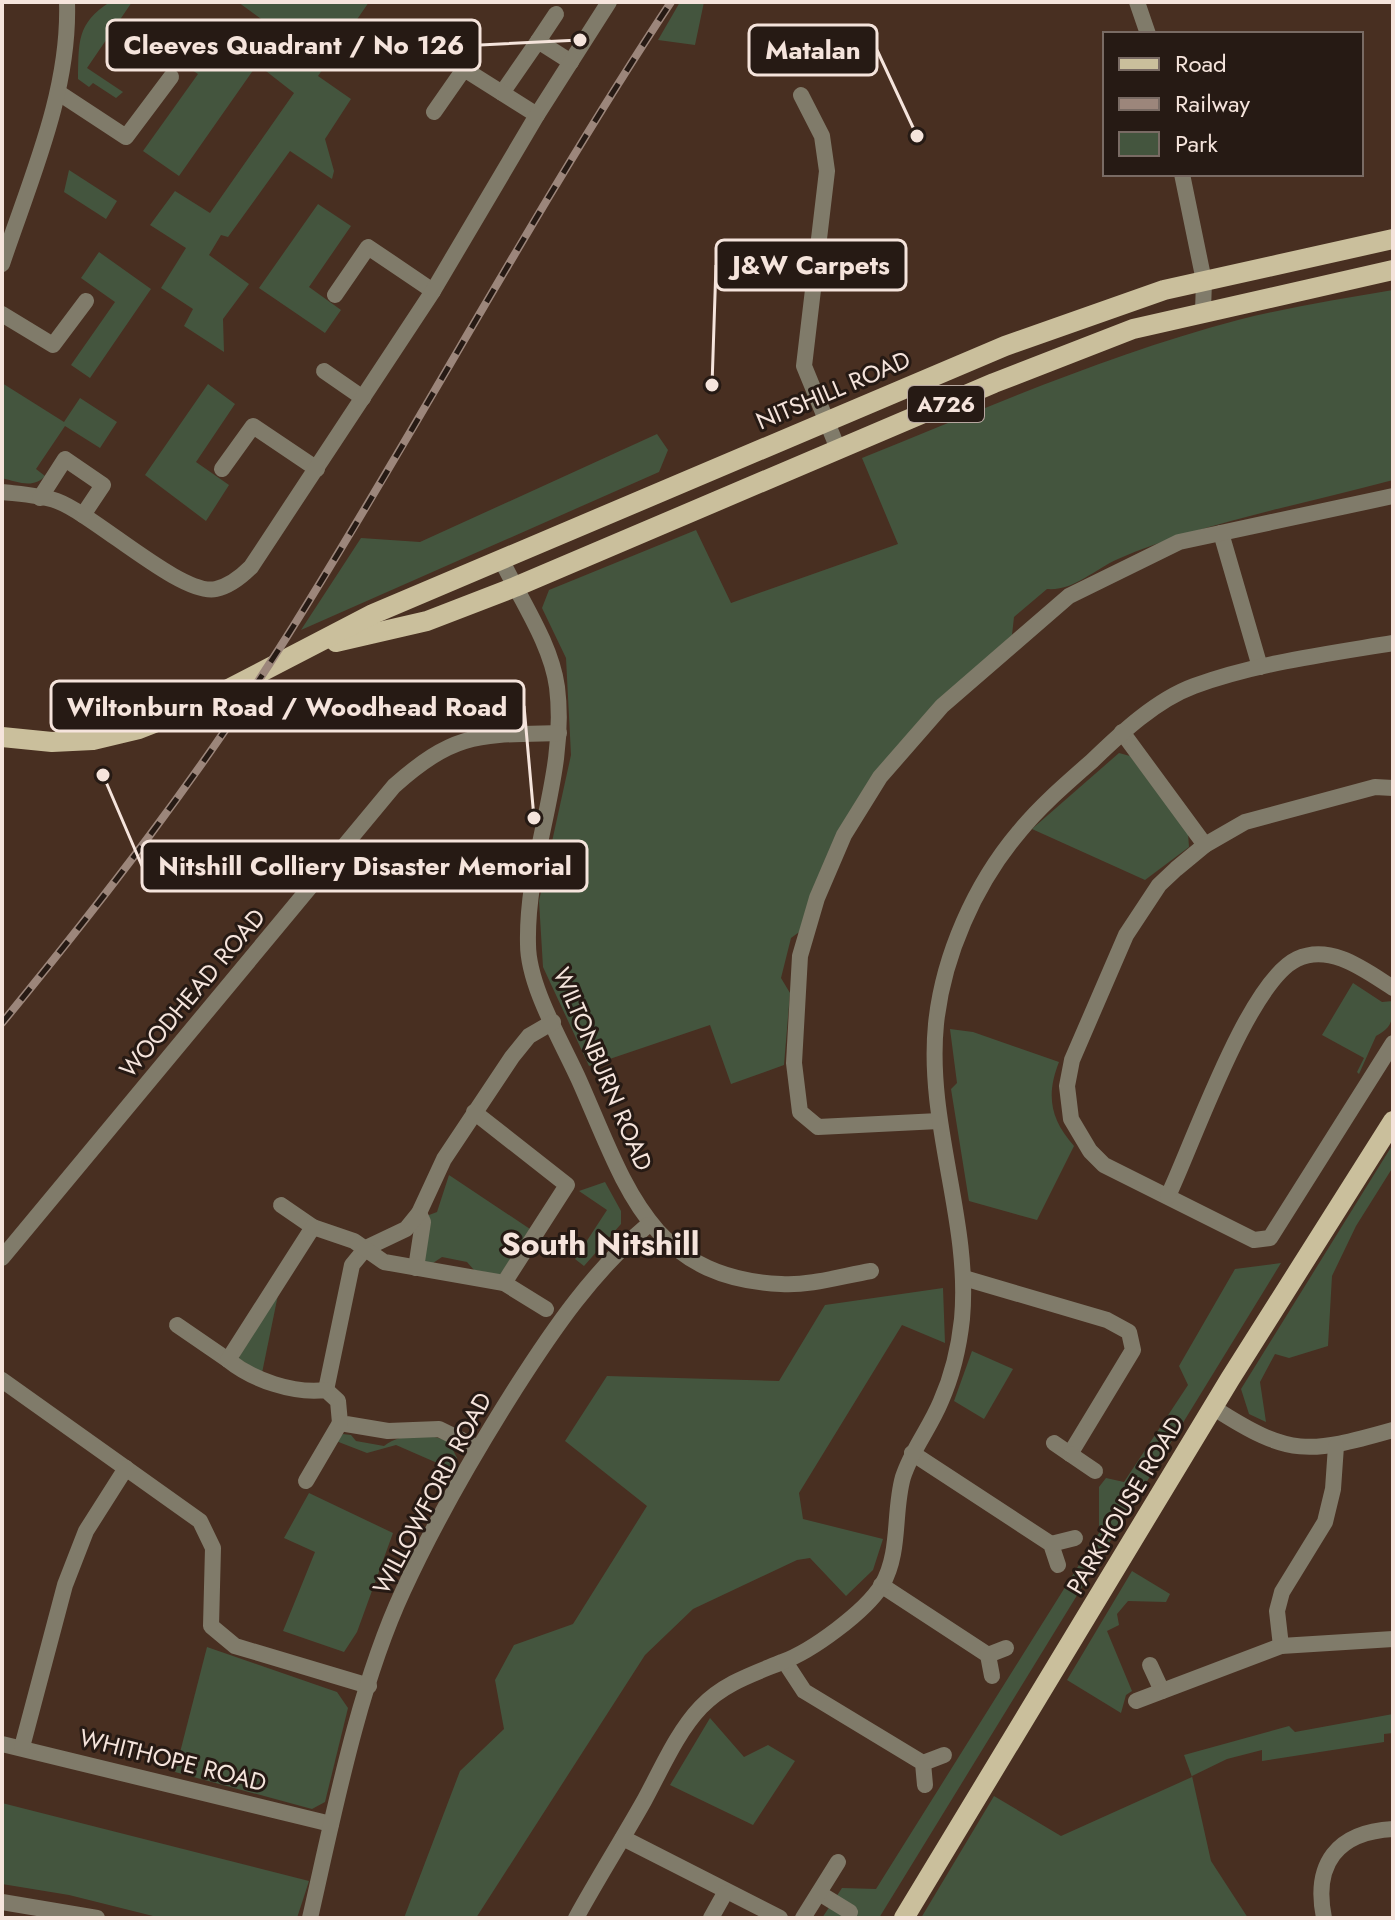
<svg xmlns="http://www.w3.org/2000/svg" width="1395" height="1920" viewBox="0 0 1395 1920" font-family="Jost,sans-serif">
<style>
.green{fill:#44553e}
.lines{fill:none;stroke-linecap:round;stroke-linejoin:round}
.minor{stroke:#807b6a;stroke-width:16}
.major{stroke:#cabf9c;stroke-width:20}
.rail-casing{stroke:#9c867b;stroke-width:8}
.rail{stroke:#261a14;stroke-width:5;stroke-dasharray:15;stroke-linecap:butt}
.labels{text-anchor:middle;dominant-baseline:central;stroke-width:6;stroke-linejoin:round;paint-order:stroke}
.shield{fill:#261a14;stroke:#b7a7a0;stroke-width:2}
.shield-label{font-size:22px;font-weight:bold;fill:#f5e4dc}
.street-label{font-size:24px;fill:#f5e4dc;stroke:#261a14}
.district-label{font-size:32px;font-weight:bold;fill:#f5e4dc;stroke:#261a14}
.leader{fill:none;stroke:#f5e4dc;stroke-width:3}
.callout-dot{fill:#f5e4dc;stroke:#261a14;stroke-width:3}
.callout{fill:#261a14;stroke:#f5e4dc;stroke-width:3}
.callout-label{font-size:26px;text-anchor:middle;font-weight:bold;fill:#f5e4dc}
</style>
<rect width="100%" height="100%" fill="#482f21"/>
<g class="green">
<path d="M110,2h22l-45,66 36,24 -7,6 -23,-15 -4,4 -11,-8c1,-37 -2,-55 32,-77z"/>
<polygon points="238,2 369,2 318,76 351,99 325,139 334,171 332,179 290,151 228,237 221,235 209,255 249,284 223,319 224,352 184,326 193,309 161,288 186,248 150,225 175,191 210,213 294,93 257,64 279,32"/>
<polygon points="680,2 704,2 695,45 658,40"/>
<polygon points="185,22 254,69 179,176 143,151 198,74 165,52"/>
<polygon points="69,170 117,201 106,219 64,192"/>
<polygon points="318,204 351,226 309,287 341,310 325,333 259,288"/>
<polygon points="99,252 151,289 90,378 71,365 115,302 81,278"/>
<path d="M1393,290v190c-88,24 -193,43 -275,79 -25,11 -44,32 -71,30l-33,28 -2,18 -86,78 -48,56 -76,161 -11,8 -10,40 9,15 -6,72 -53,19 -21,-59 -121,41 -46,-99 -4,-66 32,-146 -5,-97 -24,-50 7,-18 147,-60 35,73 167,-59 -36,-86c124,-50 247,-104 376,-138 51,-13 103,-21 155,-30z"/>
<path d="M2,383l62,39 16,-24 37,24 -17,26 -35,-22 -29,43 9,7c-11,13 -28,6 -43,2z"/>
<polygon points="208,384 235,404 196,462 229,485 206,521 145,475"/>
<polygon points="657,434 668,450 659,472 301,630 361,538 420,542"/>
<polygon points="1119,753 1130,756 1188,833 1189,847 1145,880 1032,829"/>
<path d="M1353,983l29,19 11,-1c0,18 0,26 -17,35l-17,38 -2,-2 7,-14 -42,-23z"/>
<path d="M950,1029l23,3 86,30c-13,33 -9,57 15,84l-37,74 -68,-19 -18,-112 6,-6z"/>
<polygon points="1393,1144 1393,1167 1356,1226 1332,1276 1328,1346 1289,1358 1275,1354 1260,1382 1266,1422 1249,1414 1241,1389"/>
<polygon points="449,1175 530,1229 500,1275 474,1270 467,1262 442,1257 433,1263 421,1261 429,1215 437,1212"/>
<polygon points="605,1182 621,1211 621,1224 584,1266 575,1259 607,1210 579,1191"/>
<polygon points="1281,1263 879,1918 822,1918 842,1888 876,1889 1099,1533 1099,1487 1106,1478 1124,1482 1188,1385 1179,1366 1235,1269"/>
<polygon points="943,1288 945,1343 902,1325 799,1493 803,1519 883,1539 873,1570 846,1596 810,1558 797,1560 693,1609 645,1655 476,1918 404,1918 460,1771 504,1729 495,1680 514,1645 573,1624 647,1506 565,1441 607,1376 779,1381 825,1305"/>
<polygon points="279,1290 262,1373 239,1359 240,1354"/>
<polygon points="972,1351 1013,1369 984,1419 954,1401"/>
<path d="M343,1434l8,1 5,6 28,5c21,-15 49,-13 72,-1l-4,3 5,10 -6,11 -55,-24 -29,8 -31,-12z"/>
<polygon points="309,1493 393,1533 357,1632 344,1652 283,1631 315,1552 284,1538"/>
<polygon points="1132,1571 1170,1594 1166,1602 1128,1601 1117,1614 1119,1625 1107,1631 1132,1691 1126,1695 1121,1713 1067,1680"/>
<polygon points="207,1647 337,1692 348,1708 325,1802 312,1809 175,1772"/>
<polygon points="1393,1714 1393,1733 1384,1734 1384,1742 1262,1761 1262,1750 1227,1759 1192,1776 1211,1861 1248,1918 921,1918 994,1796 1061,1836 1192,1777 1184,1755 1289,1726 1295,1732"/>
<polygon points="710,1718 744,1757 768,1745 795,1761 753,1825 670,1785"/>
<polygon points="2,1803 309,1881 297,1918 161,1918 69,1895 2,1884"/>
</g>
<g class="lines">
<g class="minor">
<polyline points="1137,2 1148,34"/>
<polyline points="538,41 556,14"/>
<polyline points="59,93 126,137 171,77"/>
<polyline points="502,93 538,41 571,62"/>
<polyline points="801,95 822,136 827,171 804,366 838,449"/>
<polyline points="434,112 464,69 537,115"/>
<polyline points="1182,174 1204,281 1203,311"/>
<path d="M2,264c28,-84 68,-172 65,-262"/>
<polyline points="814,272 858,276"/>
<polyline points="335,295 368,247 433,291"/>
<polyline points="2,314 53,345 86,301"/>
<polyline points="324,371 363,398"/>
<polyline points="222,469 253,426 317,469"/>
<path d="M2,492c17,2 38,3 55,9 38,14 125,96 159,88 14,-3 25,-12 35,-22l182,-276 104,-176 72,-113"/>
<polyline points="40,498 65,459 103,485 83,515"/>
<polyline points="1221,533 1260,667"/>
<path d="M501,559c19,40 50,84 56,128 11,88 -31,168 -29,257 0,42 34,98 51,136 46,103 69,198 202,204 28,2 61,-8 90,-13"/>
<polyline points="1122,732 1205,845"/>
<polyline points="1393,788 1375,787 1245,822 1205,845 1176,869 1159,885 1126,935 1072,1060 1067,1086 1071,1119 1090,1151 1104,1165 1254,1240 1270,1238 1393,1043"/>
<polyline points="474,1112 567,1185 504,1283"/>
<polyline points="939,1121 818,1127 800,1112 794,1063 800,956 817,898 844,835 880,777 942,706 1069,596 1179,542 1393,496"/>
<path d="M1168,1196c25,-52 80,-214 129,-237 34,-16 69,12 96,29"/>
<polyline points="281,1205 313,1227"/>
<path d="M2,1258l392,-472c62,-55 86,-51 165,-53"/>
<polyline points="416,1268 423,1222 419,1213"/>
<polyline points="964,1278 1107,1320 1129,1332 1133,1350 1070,1454 1054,1443"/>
<polyline points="177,1325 228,1360"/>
<polyline points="2,1380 200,1521 213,1548 211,1626 235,1646 369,1686"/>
<polyline points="326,1390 352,1265 366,1248 406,1229 419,1213 444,1159 512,1057 529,1036 553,1022"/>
<path d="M1214,1408c76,49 94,46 179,22"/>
<path d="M478,1448l-39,-19 -51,2 -48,-8 -2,-22 -12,-11c-33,4 -73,-10 -98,-30l85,-133 41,14 30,21 120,21 42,26"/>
<polyline points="912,1453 1051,1544 1058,1565"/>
<polyline points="1070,1454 1095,1471"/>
<polyline points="306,1481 340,1423"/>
<polyline points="1051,1544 1075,1538"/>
<polyline points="881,1585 988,1655 992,1676"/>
<polyline points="1281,1646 1277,1611 1282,1592 1325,1522 1333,1489 1336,1446"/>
<polyline points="988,1655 1006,1648"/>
<polyline points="785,1662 804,1691 923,1763 925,1785"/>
<polyline points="1150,1665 1162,1691"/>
<polyline points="1136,1701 1281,1646 1393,1639"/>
<polyline points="2,1744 331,1824"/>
<polyline points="22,1747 65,1585 86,1531 126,1468"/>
<polyline points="923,1763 944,1755"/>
<polyline points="623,1838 780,1918"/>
<polyline points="819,1893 850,1912"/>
<polyline points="2,1902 97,1918"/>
<path d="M310,1918c24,-105 48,-230 93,-327 32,-70 71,-137 112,-202 39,-61 78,-118 133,-164"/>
<path d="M576,1918c22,-40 46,-78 68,-117 17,-31 33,-69 57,-94 23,-24 52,-33 81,-45 30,-11 83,-50 100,-77 19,-33 11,-73 21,-108 9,-28 27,-49 38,-76 11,-25 18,-54 21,-82 9,-98 -36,-195 -26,-295 7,-68 39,-140 83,-192 21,-26 48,-49 73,-71 29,-28 64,-61 102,-75 63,-23 133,-32 199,-43"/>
<polyline points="711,1918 725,1893"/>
<polyline points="803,1918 838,1862"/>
<path d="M1324,1918c-11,-54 13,-86 69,-89"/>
</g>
<g class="major">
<polyline points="336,642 427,621 515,587 994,383 1133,329 1393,270"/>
<polyline points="2,737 52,742 93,740 139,729 190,709 373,614 1005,346 1164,290 1393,239"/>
<polyline points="904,1918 1230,1379 1393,1121"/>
</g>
<g class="rail-casing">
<path id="rail" d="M2,1023c101,-123 199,-250 284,-385 132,-210 248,-429 385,-636"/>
</g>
<use href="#rail" class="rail"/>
</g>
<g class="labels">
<rect class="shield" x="908" y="386" width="76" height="36" rx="6"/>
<g class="shield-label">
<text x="946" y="404">A726</text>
</g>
<g class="street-label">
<text transform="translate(833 390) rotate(-23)">NITSHILL ROAD</text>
<text transform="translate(192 993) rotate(-50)">WOODHEAD ROAD</text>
<text transform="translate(603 1069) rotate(67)">WILTONBURN ROAD</text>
<text transform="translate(432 1493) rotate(-62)">WILLOWFORD ROAD</text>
<text transform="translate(1125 1505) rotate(-59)">PARKHOUSE ROAD</text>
<text transform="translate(173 1760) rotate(14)">WHITHOPE ROAD</text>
</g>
<g class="district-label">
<text x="600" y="1244">South Nitshill</text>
</g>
</g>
<path class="leader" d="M580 40L480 45M917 136L877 50M712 385L716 265M534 818L524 706M103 775L142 866"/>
<g class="callout-dot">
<circle cx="580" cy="40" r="8"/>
<circle cx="917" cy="136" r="8"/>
<circle cx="712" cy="385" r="8"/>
<circle cx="534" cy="818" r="8"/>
<circle cx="103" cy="775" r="8"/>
</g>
<g class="callout">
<rect x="107" y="20" width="373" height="50" rx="8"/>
<rect x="749" y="25" width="128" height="50" rx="8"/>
<rect x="716" y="240" width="190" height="50" rx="8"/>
<rect x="51" y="681" width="473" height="50" rx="8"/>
<rect x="142" y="841" width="445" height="50" rx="8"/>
</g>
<g class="callout-label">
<text x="294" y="54">Cleeves Quadrant / No 126</text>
<text x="813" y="59">Matalan</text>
<text x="811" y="274">J&amp;W Carpets</text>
<text x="287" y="716">Wiltonburn Road / Woodhead Road</text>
<text x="365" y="875">Nitshill Colliery Disaster Memorial</text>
</g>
<rect width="1395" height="1920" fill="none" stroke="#f5e4dc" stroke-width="8"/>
<rect x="1103" y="32" width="260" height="144" fill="#261a14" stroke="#796b64" stroke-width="2"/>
<rect x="1119" y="58" width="40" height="12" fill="#cabf9c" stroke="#796b64" stroke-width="2"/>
<text x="1175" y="72" font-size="24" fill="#f5e4dc">Road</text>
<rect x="1119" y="98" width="40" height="12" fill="#9c867b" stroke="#796b64" stroke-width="2"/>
<text x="1175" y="112" font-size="24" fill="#f5e4dc">Railway</text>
<rect x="1119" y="132" width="40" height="24" fill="#44553e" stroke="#796b64" stroke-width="2"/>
<text x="1175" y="152" font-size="24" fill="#f5e4dc">Park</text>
</svg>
